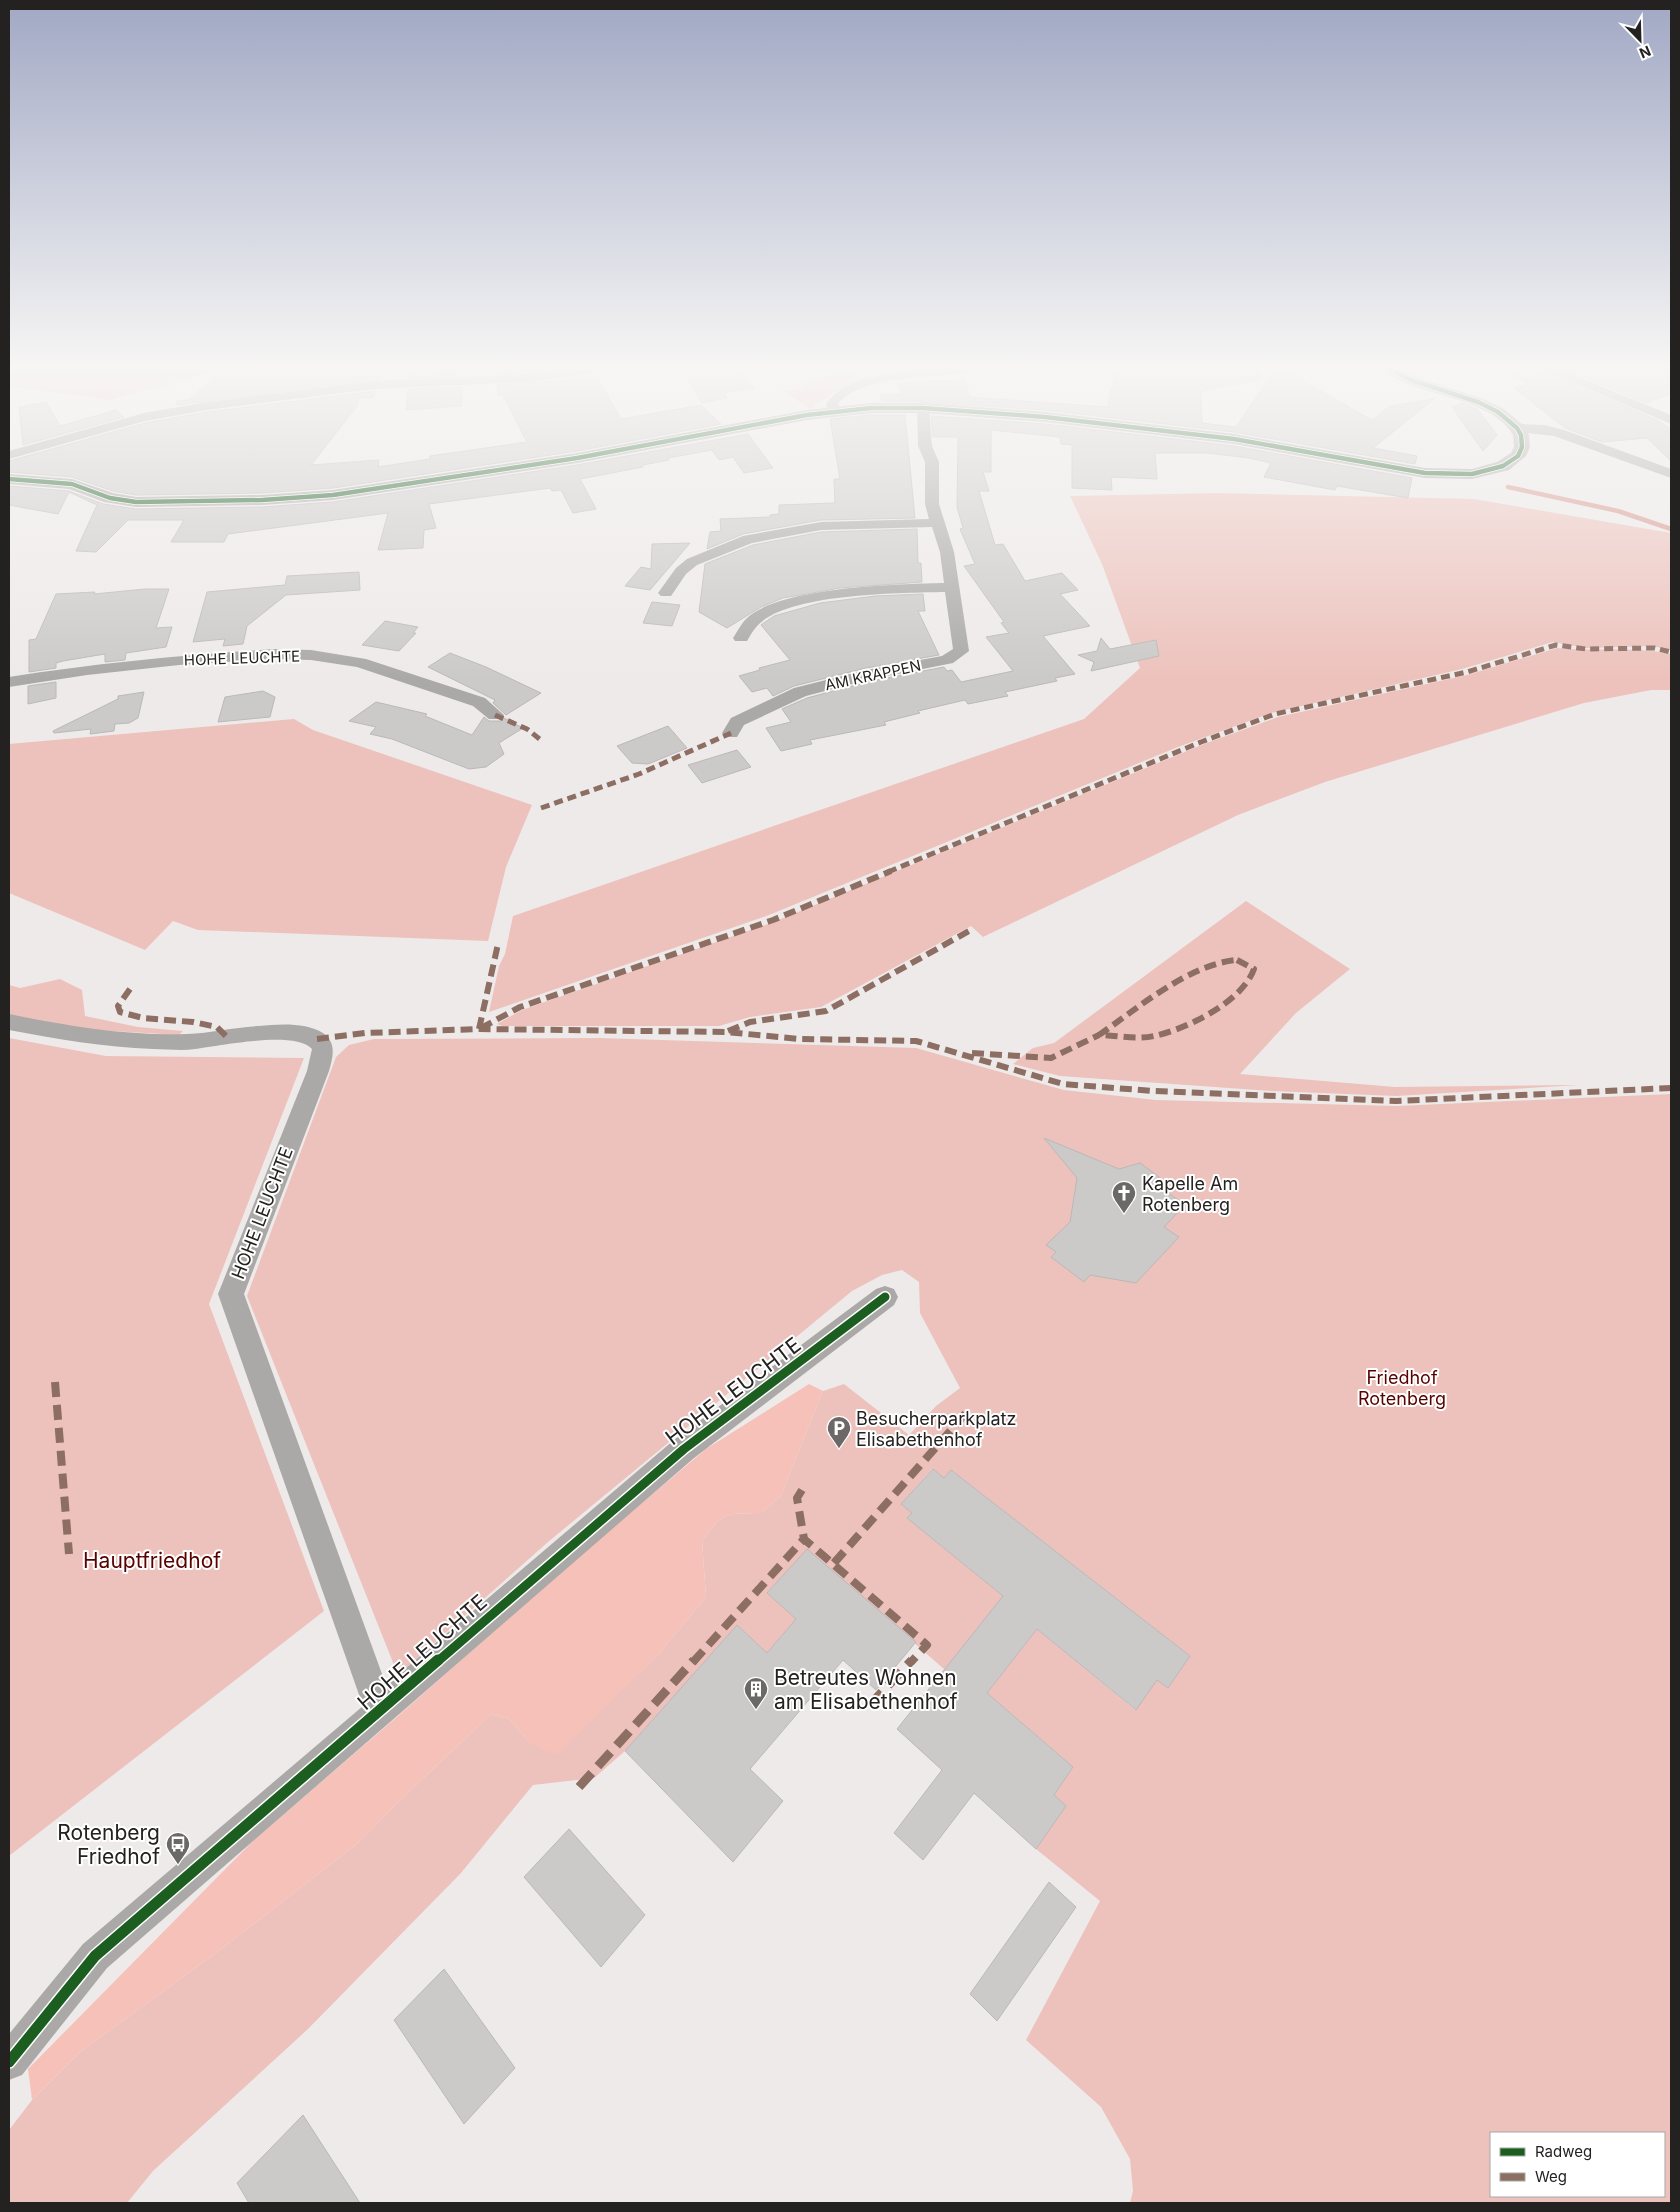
<svg xmlns="http://www.w3.org/2000/svg" width="1680" height="2212" viewBox="0 0 1680 2212" font-family="Inter,sans-serif">
<style>
.green{fill:#edc2bc;fill-rule:evenodd}
.forest{fill:#f6c1b9}
.lines{fill:none;stroke-linecap:round;stroke-linejoin:round}
.stream{stroke:#d7978e;stroke-width:4.5}
.building{fill:#ccc9c9;stroke:#bbb8b8}
.street{fill:#aaa9a8;fill-rule:evenodd}
.secondary{fill:#aaa8a8;fill-rule:evenodd}
.quiet-far3{stroke:#8d6e63;stroke-width:5;stroke-dasharray:9 5;stroke-linecap:butt}
.quiet-far2{stroke:#8d6e63;stroke-width:6;stroke-dasharray:12 6;stroke-linecap:butt}
.quiet-far1{stroke:#8d6e63;stroke-width:8;stroke-dasharray:15 8;stroke-linecap:butt}
.quiet{stroke:#8d6e63;stroke-width:9;stroke-dasharray:19 9;stroke-linecap:butt}
.cycleway-far2-casing{stroke:#fff;stroke-width:6}
.cycleway-far1-casing{stroke:#fff;stroke-width:12}
.cycleway-casing{stroke:#fff;stroke-width:14}
.cycleway-far2{stroke:#1b5e20;stroke-width:4.5}
.cycleway-far1{stroke:#1b5e20;stroke-width:9}
.cycleway{stroke:#1b5e20;stroke-width:11}
.labels{text-anchor:middle;dominant-baseline:central;stroke-width:4;stroke-linejoin:round;paint-order:stroke}
.far-street-label{font-size:15px;fill:#242221;stroke:#fff}
.poi-label{font-size:18px;fill:#242221;stroke:#fff;text-anchor:start}
.street-label{font-size:18px;fill:#242221;stroke:#fff}
.park-label{font-size:18px;fill:#570201;stroke:#fff}
.near-street-label{font-size:21px;fill:#242221;stroke:#fff}
.near-park-label{font-size:21px;fill:#570201;stroke:#fff}
.near-poi-label{font-size:21px;fill:#242221;stroke:#fff;text-anchor:start}
</style>
<rect width="100%" height="100%" fill="#eeeae9"/>
<g class="green">
<polygon points="9,369 225,369 110,400 9,386"/>
<polygon points="848,370 865,380 833,393 810,409 783,391 805,388 801,384"/>
<polygon points="1216,493 1474,499 1671,533 1671,650 1652,646 1586,648 1553,642 1462,669 1271,713 1178,747 769,915 489,1012 499,966 505,954 513,916 1084,719 1140,668 1102,564 1070,496"/>
<path d="M1557,648c38,4 76,-2 114,6v36h-20l-67,13 -259,79 -87,33 -255,122 -12,-11 -150,81 -71,10 -31,9h-217l-5,-2 25,-14 254,-89 428,-177 74,-27 189,-42z"/>
<polygon points="294,719 313,730 532,805 506,867 488,941 198,930 173,921 145,950 9,893 9,744"/>
<polygon points="1246,901 1350,969 1296,1013 1240,1074 1395,1087 1579,1085 1396,1096 1271,1091 1060,1076 1013,1064 1033,1048 1054,1043"/>
<polygon points="60,979 82,990 85,1016 138,1027 183,1031 179,1035 79,1029 9,1016 9,985 20,988"/>
<polygon points="9,1038 106,1056 304,1058 209,1304 324,1611 9,1856"/>
<path d="M599,1038l317,10 148,42 92,10 240,6 275,-12v1109h-541l3,-12 -3,-32 -29,-52 -75,-67 74,-139 -64,-52 30,-43 -12,-11 19,-28 -86,-74 50,-64 98,81 22,-30 11,8 22,-32 -239,-186 -7,8 -12,-9 -31,35 11,9 -5,5 96,78 -58,74 -138,-121 -40,44 29,26 -29,34 -30,-28 -42,47 27,27 -52,1 -45,51 -31,27 -61,7 -72,88 -153,156 -155,142 -26,32h-118v-73l23,-30 48,-48 140,-102 138,-107 34,-35 99,-94 18,5 22,25 83,-47 42,-40 50,-60 -4,-56c22,-30 22,-27 59,-28l20,-17 42,-105 21,-7 65,51 27,-29 24,-18 -40,-75 -1,-31 -17,-12 -20,5 -30,16 -304,251 -150,133 -151,-379 89,-239 13,-12 25,-6zM1491,2133h173v63h-173z"/>
</g>
<path class="forest" d="M809,1384l14,7 -42,105 -20,17c-37,1 -37,-2 -59,28l4,56 -50,60 -100,98 -25,-11 -22,-25 -18,-5 -99,94 -34,35 -138,107 -140,102 -48,48 -4,-31 226,-229 144,-124 167,-148 141,-119z"/>
<g class="lines">
<polyline class="stream" points="1508,487 1618,511 1671,529"/>
</g>
<g class="building">
<polygon points="215,369 383,369 379,379 176,405 177,401 189,400 215,377"/>
<polygon points="409,369 461,369 461,375 409,378"/>
<polygon points="494,369 538,369 539,371 495,374"/>
<polygon points="681,369 737,369 754,388 724,393 727,398 702,403"/>
<polygon points="1117,369 1260,369 1261,379 1201,391 1202,423 1236,427 1272,374 1287,372 1372,420 1390,406 1434,399 1373,448 1417,456 1415,464 1234,432 1045,410 905,401 903,397 903,401 882,401 880,394 902,394 897,383 965,380 969,397 1107,407"/>
<polygon points="1501,369 1539,369 1657,420 1671,429 1671,461 1647,438 1602,442 1565,428 1514,388 1529,384"/>
<polygon points="1565,369 1671,369 1671,394 1646,403"/>
<polygon points="596,376 621,419 701,405 721,424 577,451 333,488 262,493 136,495 113,491 72,477 9,472 9,461 145,423 207,412 376,391 373,398 359,398 357,406 311,465 379,460 378,467 430,459 430,456 527,442 503,395 498,395 497,385 557,381"/>
<polygon points="462,387 462,406 406,410 408,389"/>
<polygon points="46,402 60,426 116,410 124,417 23,445 19,407"/>
<polygon points="1463,403 1477,409 1497,435 1483,451 1452,407"/>
<polygon points="871,415 905,415 915,518 821,520 743,534 707,549 710,532 721,531 720,519 770,517 770,515 779,514 779,505 835,503 834,479 840,479 830,419"/>
<polygon points="931,416 1045,424 1234,446 1412,478 1408,498 1337,486 1335,490 1264,477 1271,463 1249,458 1207,453 1155,453 1157,479 1111,477 1112,490 1072,488 1072,445 1061,444 1060,437 991,430 991,472 983,472 989,491 979,491 995,545 1003,544 1025,581 1062,573 1078,590 1060,594 1090,626 1043,636 1075,674 1055,678 1057,681 1005,692 1008,696 968,704 965,700 918,711 920,713 884,722 886,725 810,740 812,744 781,751 766,728 791,722 782,709 807,698 867,682 944,667 947,671 952,670 961,682 1013,671 986,637 1009,633 1001,623 1004,622 964,566 975,564 960,529 963,528 957,507 958,437 933,437"/>
<polygon points="748,434 773,468 744,473 733,457 719,460 712,450 668,458 669,460 643,465 643,467 580,479 596,509 573,513 561,490 552,491 550,488 429,504 436,528 424,530 423,548 378,550 388,513 228,534 224,542 171,542 184,520 128,520 96,552 76,551 97,505 69,492 58,514 9,505 9,486 69,491 103,504 136,509 262,507 333,502 577,465"/>
<polygon points="917,529 918,563 921,563 922,582 840,588 783,598 761,607 727,628 699,612 705,564 753,545 821,532"/>
<polygon points="690,543 650,590 625,586 641,567 651,569 652,544"/>
<polygon points="359,572 360,590 286,595 247,626 243,644 223,646 225,639 193,642 207,592 285,585 287,576"/>
<polygon points="145,589 169,589 156,628 172,627 166,647 126,653 125,660 105,662 105,654 63,661 56,663 56,668 29,672 29,640 36,639 56,594 95,592 94,594"/>
<polygon points="923,594 925,611 918,611 939,655 866,668 794,686 773,696 767,688 752,692 739,676 760,670 759,668 790,660 761,625 774,616 820,603 875,596"/>
<polygon points="652,602 680,605 672,626 643,623"/>
<polygon points="385,621 418,627 413,633 416,633 399,651 362,645"/>
<polygon points="1101,638 1110,649 1156,640 1159,656 1091,671 1094,662 1078,655 1097,651"/>
<polygon points="450,653 486,667 541,693 506,715 493,703 495,700 428,667"/>
<polygon points="56,682 56,698 28,704 28,686"/>
<polygon points="263,691 275,697 270,717 218,722 225,697"/>
<polygon points="144,692 138,718 129,723 115,724 114,731 90,734 91,729 54,733 53,731 118,699 118,696"/>
<polygon points="376,702 427,714 425,716 472,735 484,717 489,721 501,721 504,718 523,728 499,743 504,754 486,767 469,769 392,739 370,734 376,727 349,721"/>
<polygon points="668,726 687,748 648,764 632,763 617,746"/>
<polygon points="737,750 751,767 702,783 688,765"/>
<polygon points="1044,1138 1119,1169 1140,1163 1159,1177 1159,1186 1185,1205 1164,1227 1179,1237 1136,1283 1090,1275 1084,1282 1051,1257 1056,1252 1046,1245 1070,1222 1077,1178"/>
<polygon points="933,1469 944,1478 951,1470 1190,1656 1168,1688 1157,1680 1136,1710 1037,1629 987,1693 1073,1767 1054,1795 1066,1806 1036,1849 974,1793 923,1860 894,1833 942,1770 897,1729 1003,1596 907,1518 912,1513 901,1504"/>
<polygon points="807,1549 916,1642 876,1690 843,1660 750,1769 783,1801 733,1862 625,1751 737,1625 767,1653 796,1619 767,1593"/>
<polygon points="569,1829 645,1915 601,1967 524,1877"/>
<polygon points="1049,1882 1076,1907 997,2021 970,1994"/>
<polygon points="444,1969 515,2068 464,2124 394,2020"/>
<polygon points="303,2115 360,2203 249,2203 237,2183"/>
</g>
<g class="lines">
<g class="street">
<polygon points="565,369 602,369 596,373 528,382 373,389 207,410 145,421 9,459 9,451 144,413 207,402 373,381 528,374"/>
<path d="M928,369h48l-6,4c-35,4 -109,2 -132,31l2,7 -1,3h-10l-3,-10c21,-30 68,-31 102,-35z"/>
<polygon points="1541,369 1559,369 1671,415 1671,424"/>
<path d="M923,404l6,4 3,38 7,16v42l15,48 15,99 -16,12 -86,17 -61,16 -62,29 -7,12h-12l-3,-4 9,-15 63,-30 72,-18 76,-14 11,-7 -8,-57c-44,1 -156,1 -187,33 -5,5 -8,11 -11,16h-12l-2,-3c4,-6 8,-14 13,-19 31,-32 153,-35 198,-36l-4,-31 -8,-25 -111,3 -69,13 -55,22 -11,9 -15,22h-10l-3,-3 18,-25 11,-9 56,-23 78,-14 108,-3 -4,-15v-42l-7,-16 -1,-38z"/>
<polygon points="1517,424 1545,425 1564,430 1671,469 1671,478 1554,436 1512,431 1510,428"/>
<path d="M274,649l37,1 55,9 119,39 19,17 -3,4h-12l-16,-13 -116,-39 -46,-7 -37,-1 -95,6 -92,10 -78,12v-10c88,-14 176,-22 265,-28z"/>
<path d="M9,1014c58,12 119,22 178,20 24,-1 48,-7 72,-8 19,-2 47,-4 64,7 14,10 10,24 6,38l-85,223 142,391 288,-245 202,-151 9,-3 9,3 4,8 -4,8 -200,153 -587,510 -85,107 -13,5v-46l74,-90 280,-238 -145,-412 89,-223 5,-22c-18,-19 -92,-3 -117,0 -13,2 -28,0 -42,0 -49,-2 -97,-10 -144,-19z"/>
</g>
<path class="secondary" d="M1383,369h19l14,8 67,22 21,10 19,16 6,10 1,12 -4,9 -17,14 -37,9 -47,-1 -191,-34 -189,-22 -122,-9h-52l-64,7 -230,43 -244,37 -71,5 -126,2 -32,-5 -35,-13 -60,-5v-10l63,5 41,14 23,4 126,-2 71,-5 244,-37 230,-43 64,-7h52l122,9 189,22 191,34 47,1 25,-7 14,-9 3,-6 -1,-12c-20,-35 -81,-38 -114,-55 -6,-3 -12,-6 -16,-11z"/>
<g class="quiet-far3">
<polyline points="495,715 527,729 542,741"/>
<polyline points="541,808 639,774 731,733"/>
<polyline points="888,872 1201,742 1275,714 1467,672 1556,645 1586,649 1654,648 1671,652"/>
</g>
<g class="quiet-far2">
<path d="M1237,960l17,9c-12,33 -67,60 -100,67 -18,4 -37,-1 -55,-1 39,-27 90,-71 138,-75z"/>
<polyline points="130,989 118,1006 120,1012 143,1018 193,1022 217,1027 226,1036"/>
<polyline points="481,1028 520,1007 773,920 891,871"/>
<polyline points="479,1029 498,944"/>
<polyline points="728,1031 750,1022 826,1011 969,931"/>
<polyline points="317,1039 365,1033 479,1029 726,1032 800,1039 916,1041 1063,1084 1153,1091 1396,1101 1671,1088"/>
<polyline points="972,1053 1051,1058 1099,1035"/>
</g>
<g class="quiet-far1">
<polyline points="55,1382 69,1554"/>
<polyline points="802,1490 797,1498 804,1539 927,1645 911,1662"/>
<polyline points="834,1563 967,1412"/>
<polyline points="693,1662 804,1539"/>
</g>
<g class="quiet">
<polyline points="869,1706 912,1660"/>
<polyline points="579,1787 694,1660"/>
</g>
<g class="cycleway-far2-casing">
<polyline id="cycleway-far2" points="9,479 72,484 110,498 136,502 262,500 333,495 577,458 807,415 871,408 923,408 1045,417 1234,439 1425,473 1472,474 1503,466 1518,456 1522,447 1521,435 1517,428 1498,412 1478,402 1411,380 1390,369"/>
</g>
<g class="cycleway-far1-casing">
<polyline id="cycleway-far1" points="437,1662 684,1449 885,1297"/>
</g>
<g class="cycleway-casing">
<polyline id="cycleway" points="9,2062 95,1956 438,1660"/>
</g>
<use href="#cycleway-far2" class="cycleway-far2"/>
<use href="#cycleway-far1" class="cycleway-far1"/>
<use href="#cycleway" class="cycleway"/>
</g>
<linearGradient id="sky" x2="0" y2="1"><stop stop-color="#a1a8c4"/><stop offset="0.54" stop-color="#f7f6f5"/><stop offset="1" stop-color="#f7f6f5" stop-opacity="0"/></linearGradient>
<rect width="1680" height="679" fill="url(#sky)"/>
<defs>
<g id="church-pin" transform="scale(1.25)"><path d="M0 17L-7.5 6A9.5 9.5 0 1 1 7.5 6Z" fill="#6b6867" stroke="#fff"/><path d="M-1.2-6h2.4v3.5h3.3v2.4h-3.3V6h-2.4V-.1h-3.3v-2.4h3.3Z" fill="#fff"/></g>
<g id="parking-pin" transform="scale(1.25)"><path d="M0 17L-7.5 6A9.5 9.5 0 1 1 7.5 6Z" fill="#6b6867" stroke="#fff"/><path d="M-3.5-5.5H1a3.5 3.5 0 0 1 0 7H-1V5.5H-3.5ZM-1-3.4V-.6H.8a1.4 1.4 0 0 0 0-2.8Z" fill="#fff"/></g>
<g id="building-pin" transform="scale(1.25)"><path d="M0 17L-7.5 6A9.5 9.5 0 1 1 7.5 6Z" fill="#6b6867" stroke="#fff"/><path d="M-4-6H4V6H1V3H-1V6H-4ZM-2.5-4.3h1.7v1.8h-1.7ZM.8-4.3h1.7v1.8H.8ZM-2.5-1h1.7V.8h-1.7ZM.8-1h1.7V.8H.8Z" fill="#fff"/></g>
<g id="bus-pin" transform="scale(1.25)"><path d="M0 17L-7.5 6A9.5 9.5 0 1 1 7.5 6Z" fill="#6b6867" stroke="#fff"/><path d="M-5-6H5V4H4V6H2V4H-2V6H-4V4H-5ZM-3.5-4V0h7V-4ZM-3.5 1.2v1.5H-2V1.2ZM2 1.2v1.5H3.5V1.2Z" fill="#fff"/></g>
</defs>
<g fill-rule="evenodd">
<use href="#church-pin" x="1124" y="1193"/>
<use href="#parking-pin" x="839" y="1428"/>
<use href="#building-pin" x="756" y="1689"/>
<use href="#bus-pin" x="178" y="1844"/>
</g>
<g class="labels">
<g class="far-street-label">
<text transform="translate(242 658) rotate(-2)">HOHE LEUCHTE</text>
<text transform="translate(873 675) rotate(-12)">AM KRAPPEN</text>
</g>
<g class="poi-label">
<text x="1142" y="1183">Kapelle Am<tspan x="1142" dy="21">Rotenberg</tspan></text>
<text x="856" y="1418">Besucherparkplatz<tspan x="856" dy="21">Elisabethenhof</tspan></text>
</g>
<g class="street-label">
<text transform="translate(262 1213) rotate(-69)">HOHE LEUCHTE</text>
</g>
<g class="park-label">
<text x="1402" y="1377">Friedhof<tspan x="1402" dy="21">Rotenberg</tspan></text>
</g>
<g class="near-street-label">
<text transform="translate(733 1391) rotate(-37)">HOHE LEUCHTE</text>
<text transform="translate(422 1652) rotate(-41)">HOHE LEUCHTE</text>
</g>
<g class="near-park-label">
<text x="152" y="1560">Hauptfriedhof</text>
</g>
<g class="near-poi-label">
<text x="774" y="1677">Betreutes Wohnen<tspan x="774" dy="24">am Elisabethenhof</tspan></text>
<text x="160" y="1832" text-anchor="end">Rotenberg<tspan x="160" dy="24">Friedhof</tspan></text>
</g>
</g>
<rect width="1680" height="2212" fill="none" stroke="#242221" stroke-width="20"/>
<rect x="1490" y="2132" width="175" height="65" fill="#ffffff" stroke="#a7a7a6"/>
<rect x="1500" y="2148" width="25" height="8" fill="#1b5e20" stroke="#a7a7a6"/>
<text x="1535" y="2157" font-size="15" fill="#242221">Radweg</text>
<rect x="1500" y="2173" width="25" height="8" fill="#8d6e63" stroke="#a7a7a6"/>
<text x="1535" y="2182" font-size="15" fill="#242221">Weg</text>
<g transform="translate(1640 40) rotate(157)" stroke="#ffffff" stroke-width="4" paint-order="stroke">
<path d="M0-4L9 19L0 12L-9 19Z" fill="#242221"/>
<text y="-8" font-size="14" font-weight="bold" text-anchor="middle" fill="#242221">N</text>
</g>
</svg>
